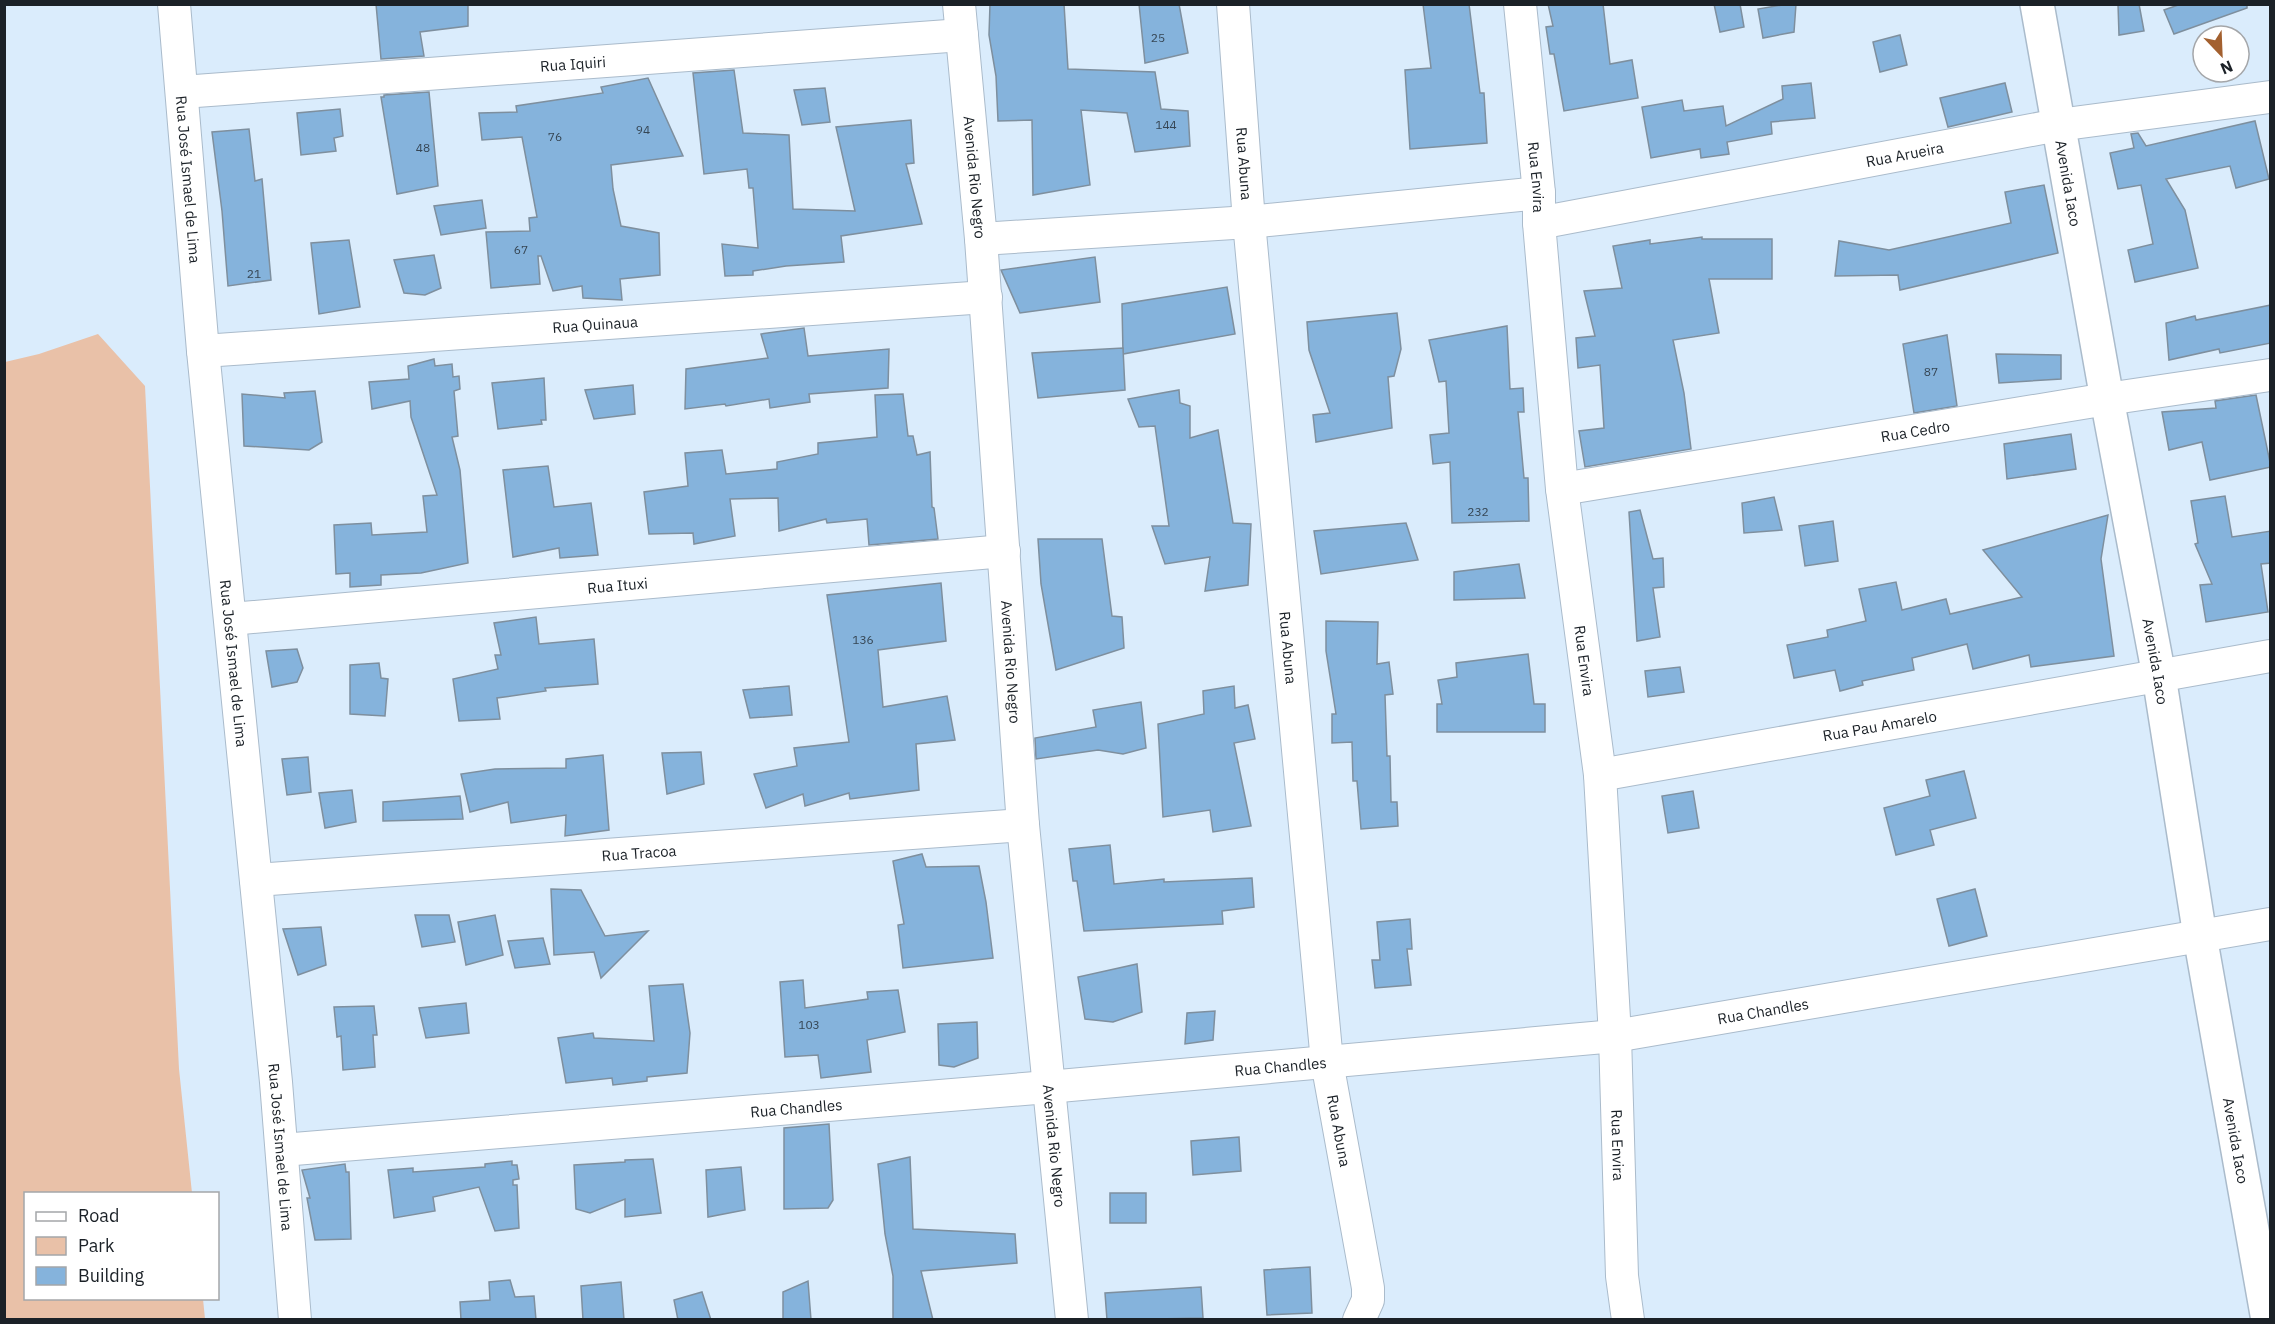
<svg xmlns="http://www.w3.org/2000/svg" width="2275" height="1324" viewBox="0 0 2275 1324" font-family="'IBM Plex Sans',sans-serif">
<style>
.green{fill:#e9c1a8}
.building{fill:#85b3dc;stroke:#7e8f9e;stroke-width:1.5}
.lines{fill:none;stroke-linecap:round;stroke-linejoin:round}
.minor-casing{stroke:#aabbcb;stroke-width:34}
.tertiary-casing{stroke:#aabbcb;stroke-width:36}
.minor{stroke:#fff;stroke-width:32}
.tertiary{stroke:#fff;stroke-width:33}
.labels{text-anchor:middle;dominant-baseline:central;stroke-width:4.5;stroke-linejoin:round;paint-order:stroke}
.number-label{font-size:12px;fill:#364654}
.street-label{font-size:15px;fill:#1b2127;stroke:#fff}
</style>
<rect width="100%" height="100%" fill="#daecfc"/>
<polygon class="green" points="98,334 145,386 179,1069 192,1193 26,1194 26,1298 203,1299 205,1319 5,1319 5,362 39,354"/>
<g class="building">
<polygon points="376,4 468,4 468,26 420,32 424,56 381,59"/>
<polygon points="990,4 1064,4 1068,69 1155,72 1161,109 1188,111 1190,146 1135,152 1127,113 1081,110 1090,185 1033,195 1032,120 998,121 996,76 989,35"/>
<polygon points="1139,4 1179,4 1188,53 1145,63"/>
<polygon points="1423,4 1469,4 1480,93 1484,93 1487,143 1410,149 1405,70 1431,68"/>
<polygon points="1548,4 1603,4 1610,64 1632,60 1638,98 1564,111 1554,54 1550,54 1546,27 1553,26"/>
<polygon points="1714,4 1740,4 1744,27 1720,32"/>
<polygon points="1788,4 1796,4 1794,32 1763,38 1758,9"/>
<polygon points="2118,4 2139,4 2144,31 2119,35"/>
<polygon points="2181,4 2247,4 2247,8 2174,34 2164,10"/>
<polygon points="1900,35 1907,65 1880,72 1873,42"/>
<polygon points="734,70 743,133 789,135 793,209 855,211 836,127 911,120 914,163 906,164 922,224 841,236 844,262 786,266 753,271 753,275 725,276 722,244 758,248 753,188 749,188 747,169 704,174 693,73"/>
<polygon points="648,78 683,156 611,165 613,189 621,226 659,233 660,275 620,279 622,300 583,298 582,286 553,291 541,256 538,256 540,284 491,288 486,232 530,231 529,218 537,217 522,137 482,140 479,113 517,112 516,106 603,93 601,87"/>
<polygon points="1811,83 1815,118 1771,122 1772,134 1727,142 1729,154 1701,158 1700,149 1651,158 1642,107 1682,100 1684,111 1723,106 1726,126 1783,99 1782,86"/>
<polygon points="2005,83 2012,112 1948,127 1940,98"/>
<polygon points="825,88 830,122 802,125 794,90"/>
<polygon points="429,92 438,186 397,194 381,97 384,97 384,95"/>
<polygon points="340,109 343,136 334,138 336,151 301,155 297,113"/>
<polygon points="2255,121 2269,179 2236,188 2230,166 2166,179 2185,210 2198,268 2135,282 2128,250 2153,244 2141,185 2118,189 2110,153 2134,148 2131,134 2138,133 2146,146"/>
<polygon points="249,129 255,181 262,179 271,280 228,286 222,211 212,132"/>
<polygon points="2044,185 2058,253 1900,290 1898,275 1835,276 1839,241 1889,250 2011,223 2005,192"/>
<polygon points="482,200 486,228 441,235 434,206"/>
<polygon points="1702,237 1702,239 1772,239 1772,279 1709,279 1719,333 1673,340 1684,393 1691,449 1585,467 1579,431 1604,428 1600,365 1578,368 1576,338 1595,336 1584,291 1622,288 1613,246 1650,240 1650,244"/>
<polygon points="349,240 360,307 319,314 311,243"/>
<polygon points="434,255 441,288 425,295 404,293 394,260"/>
<polygon points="1095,257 1100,302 1020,313 1001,270"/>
<polygon points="1227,287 1235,334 1123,354 1122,304"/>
<polygon points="2271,305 2271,343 2220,353 2219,349 2169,360 2166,323 2195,316 2196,320"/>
<polygon points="1397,313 1401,349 1394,376 1388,377 1392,428 1316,442 1313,415 1330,413 1309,350 1307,322"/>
<polygon points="1507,326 1510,389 1523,388 1524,412 1518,412 1524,478 1528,478 1529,521 1452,523 1450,462 1433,464 1430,435 1449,433 1446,381 1439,382 1429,340"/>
<polygon points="804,328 808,356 889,349 888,388 809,394 810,402 770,408 769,399 726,406 725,404 685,409 686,369 768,358 761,334"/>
<polygon points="1947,335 1957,406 1914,413 1903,344"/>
<polygon points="1123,348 1125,390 1038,398 1032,353"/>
<polygon points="1996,354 2061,355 2061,379 1999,383"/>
<polygon points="434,359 435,366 452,364 453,377 459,376 460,389 454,391 458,436 452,437 460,470 468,563 421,573 381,575 381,585 350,587 350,573 336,574 334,525 371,523 372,535 427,532 423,496 437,495 411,417 410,401 372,409 369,382 409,379 408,366"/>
<polygon points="544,378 546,420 541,420 542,424 498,429 492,383"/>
<polygon points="633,385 635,414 594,419 585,390"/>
<polygon points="1179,390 1180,403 1190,406 1190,438 1218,430 1233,523 1251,524 1248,585 1205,591 1210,557 1165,564 1152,526 1169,526 1155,426 1139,427 1128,399"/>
<polygon points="315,391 322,442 309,450 244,446 242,394 285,398 284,393"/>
<polygon points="903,394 908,436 913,436 917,455 930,452 932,507 934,508 938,539 869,545 867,519 827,523 826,519 779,531 778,498 730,499 735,536 694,544 693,533 649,534 644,492 688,486 685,453 722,450 726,474 777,469 777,462 818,454 818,443 877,437 875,395"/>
<polygon points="2256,395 2271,467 2210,480 2202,442 2169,450 2162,412 2216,408 2215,401"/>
<polygon points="2071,434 2076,469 2007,479 2004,444"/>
<polygon points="548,466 554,507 591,503 598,555 560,558 559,548 513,557 503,470"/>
<polygon points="2225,496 2232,537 2271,531 2271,563 2261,564 2268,612 2206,622 2200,585 2212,584 2195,544 2198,543 2191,501"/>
<polygon points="1774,497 1782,530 1744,533 1742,503"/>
<polygon points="1640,510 1653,559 1663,558 1664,587 1653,588 1660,637 1637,641 1629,512"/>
<polygon points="2108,515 2101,559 2114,656 2031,667 2029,655 1973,669 1967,644 1912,658 1914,670 1862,681 1863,685 1840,691 1835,670 1794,678 1787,645 1828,637 1827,630 1866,621 1859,589 1896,582 1902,610 1946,599 1950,614 2022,597 1983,550"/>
<polygon points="1833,521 1838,561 1805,566 1799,526"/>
<polygon points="1406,523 1418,560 1321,574 1314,531"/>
<polygon points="1038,539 1102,539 1112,616 1122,617 1124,648 1056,670 1041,584"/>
<polygon points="1519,564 1525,598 1454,600 1454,572"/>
<polygon points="941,583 946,641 878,650 883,707 947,696 955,740 916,744 919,790 850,799 849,793 805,806 803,794 766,808 754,774 797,766 794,748 849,742 827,595"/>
<polygon points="536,617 539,644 594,639 598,684 545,688 546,691 497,698 500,719 459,721 453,679 498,669 495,655 501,655 494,623"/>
<polygon points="1326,621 1378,622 1377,664 1389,662 1393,694 1385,695 1387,756 1390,756 1391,802 1397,802 1398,826 1361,829 1357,781 1353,781 1352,742 1332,743 1332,714 1336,714 1326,651"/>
<polygon points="297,649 303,668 297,682 272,687 266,651"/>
<polygon points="1528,654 1534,704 1545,704 1545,732 1437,732 1437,704 1442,704 1438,680 1457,677 1456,663"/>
<polygon points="379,663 381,678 388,679 385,716 350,714 350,665"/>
<polygon points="1680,667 1684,692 1648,697 1645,671"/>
<polygon points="789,686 792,715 750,718 743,690"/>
<polygon points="1234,686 1235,708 1248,705 1255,739 1234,743 1251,826 1213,832 1210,810 1163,817 1158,724 1204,714 1203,691"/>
<polygon points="1141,702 1146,748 1123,754 1098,750 1036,759 1035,738 1096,727 1093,710"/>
<polygon points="701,752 704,784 667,794 662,753"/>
<polygon points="603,755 609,830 565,836 566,815 511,823 508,802 470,812 461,774 495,769 566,768 566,759"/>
<polygon points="308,757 311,792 287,795 282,759"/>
<polygon points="1964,771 1976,818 1930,830 1934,845 1896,855 1884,808 1930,796 1926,780"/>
<polygon points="352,790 356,822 325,828 319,793"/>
<polygon points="1693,791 1699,828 1668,833 1662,796"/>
<polygon points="460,796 463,819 383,821 383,802"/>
<polygon points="1110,845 1114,884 1164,879 1164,882 1252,878 1254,907 1222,911 1223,924 1084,931 1077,881 1073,881 1069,849"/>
<polygon points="922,854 926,867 979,866 986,902 993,958 903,968 898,925 904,924 893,861"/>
<polygon points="551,889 581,890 605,936 648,931 601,978 594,952 554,955"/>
<polygon points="1975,889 1987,936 1949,946 1937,899"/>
<polygon points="415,915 449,915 455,942 422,947"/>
<polygon points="495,915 503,955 466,965 458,922"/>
<polygon points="1410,919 1412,949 1407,949 1411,985 1375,988 1372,960 1380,960 1377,922"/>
<polygon points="321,927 326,965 298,975 283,929"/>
<polygon points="543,938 550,964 515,968 508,941"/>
<polygon points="1137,964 1142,1012 1113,1022 1085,1019 1078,977"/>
<polygon points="803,980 805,1008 868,999 867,992 898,990 905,1032 867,1040 871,1072 821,1078 818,1055 785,1057 780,982"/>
<polygon points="683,984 690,1033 687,1073 647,1077 647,1081 613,1085 612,1078 566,1083 558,1038 593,1033 594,1038 654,1041 649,986"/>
<polygon points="466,1003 469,1033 426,1038 419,1008"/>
<polygon points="374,1006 377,1035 373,1035 375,1067 343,1070 341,1036 337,1037 334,1007"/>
<polygon points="1215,1011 1213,1040 1185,1044 1187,1013"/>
<polygon points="977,1022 978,1058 954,1067 939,1065 938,1024"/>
<polygon points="829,1124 833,1200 828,1208 784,1209 784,1128"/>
<polygon points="1239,1137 1241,1171 1193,1175 1191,1141"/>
<polygon points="910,1157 913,1229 1015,1234 1017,1263 921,1271 933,1320 893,1320 893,1276 885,1234 878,1164"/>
<polygon points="653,1159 661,1213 625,1217 625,1199 590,1213 576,1209 574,1165 625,1162 625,1160"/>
<polygon points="512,1161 512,1165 517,1165 519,1179 513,1180 513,1185 517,1185 519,1228 495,1231 479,1187 433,1197 435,1211 394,1218 388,1170 413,1168 413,1172 485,1167 485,1164"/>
<polygon points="345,1164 346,1172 349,1172 351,1239 315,1240 307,1198 310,1198 302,1170"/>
<polygon points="741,1167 745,1210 708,1217 706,1170"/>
<rect x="1110" y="1193" width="36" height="30"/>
<polygon points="1310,1267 1312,1313 1267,1315 1264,1270"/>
<polygon points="510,1280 515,1297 534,1296 536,1320 461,1320 460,1302 490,1300 489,1282"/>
<polygon points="808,1281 811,1320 783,1320 783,1292"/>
<polygon points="621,1282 624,1320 583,1320 581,1286"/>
<polygon points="1201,1287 1203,1318 1107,1320 1105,1293"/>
<polygon points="702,1292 711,1320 678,1320 674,1300"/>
</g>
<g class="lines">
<g class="minor-casing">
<g id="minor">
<path id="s1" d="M174,4l29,347 73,731 19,238"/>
<path id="s2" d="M959,4l22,235 42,586 49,495"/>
<path id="s3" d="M1233,4l16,218 78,840 41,226v12l-9,20"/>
<path id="s4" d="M1520,4l19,189v30l23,266 38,286 15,261 7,240 6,44"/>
<path id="s5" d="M182,92l780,-57"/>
<path id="s6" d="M1539,223l519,-98 212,-28"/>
<polyline points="981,239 1249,222 1539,193"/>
<path id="s7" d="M203,351l783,-54"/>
<path id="s8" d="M1562,489l545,-90 163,-24"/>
<path id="s9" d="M231,619l773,-68"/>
<path id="s10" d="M1600,775l670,-119"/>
<path id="s11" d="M256,880l767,-55"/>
<path id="s12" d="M282,1150l766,-63 567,-51 655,-112"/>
</g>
</g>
<g class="tertiary-casing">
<g id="tertiary">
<path id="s13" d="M2037,4l70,395 52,277 41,260 68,384"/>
</g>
</g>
<use href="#minor" class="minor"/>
<use href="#tertiary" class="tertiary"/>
</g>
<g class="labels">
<g class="number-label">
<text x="1158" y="37">25</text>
<text x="1166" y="124">144</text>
<text x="643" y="129">94</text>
<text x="555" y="136">76</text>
<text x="423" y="147">48</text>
<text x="521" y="249">67</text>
<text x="254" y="273">21</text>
<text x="1931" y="371">87</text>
<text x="1478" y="511">232</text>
<text x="863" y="639">136</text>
<text x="809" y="1024">103</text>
</g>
<g class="street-label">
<text stroke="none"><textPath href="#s5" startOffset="392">Rua Iquiri</textPath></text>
<text stroke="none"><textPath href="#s6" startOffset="372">Rua Arueira</textPath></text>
<text stroke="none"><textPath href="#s3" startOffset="160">Rua Abuna</textPath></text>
<text stroke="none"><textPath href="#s1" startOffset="176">Rua José Ismael de Lima</textPath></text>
<text stroke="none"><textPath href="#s2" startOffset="174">Avenida Rio Negro</textPath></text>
<text stroke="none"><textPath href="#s4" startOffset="174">Rua Envira</textPath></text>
<text stroke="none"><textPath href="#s13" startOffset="182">Avenida Iaco</textPath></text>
<text stroke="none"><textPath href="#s7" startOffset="393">Rua Quinaua</textPath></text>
<text stroke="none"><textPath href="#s8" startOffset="358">Rua Cedro</textPath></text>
<text stroke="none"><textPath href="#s9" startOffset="388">Rua Ituxi</textPath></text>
<text stroke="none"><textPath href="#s3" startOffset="646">Rua Abuna</textPath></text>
<text stroke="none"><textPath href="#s4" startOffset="660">Rua Envira</textPath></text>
<text stroke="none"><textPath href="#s1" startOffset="662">Rua José Ismael de Lima</textPath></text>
<text stroke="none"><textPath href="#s2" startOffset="660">Avenida Rio Negro</textPath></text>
<text stroke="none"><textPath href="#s13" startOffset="668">Avenida Iaco</textPath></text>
<text stroke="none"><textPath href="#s10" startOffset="284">Rua Pau Amarelo</textPath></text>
<text stroke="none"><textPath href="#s11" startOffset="384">Rua Tracoa</textPath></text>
<text stroke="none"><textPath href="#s12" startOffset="1488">Rua Chandles</textPath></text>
<text stroke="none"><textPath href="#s12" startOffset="1002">Rua Chandles</textPath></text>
<text stroke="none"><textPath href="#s12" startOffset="516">Rua Chandles</textPath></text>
<text stroke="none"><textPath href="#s3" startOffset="1132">Rua Abuna</textPath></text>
<text stroke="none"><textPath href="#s13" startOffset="1154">Avenida Iaco</textPath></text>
<text stroke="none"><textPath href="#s1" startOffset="1148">Rua José Ismael de Lima</textPath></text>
<text stroke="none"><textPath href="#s2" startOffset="1146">Avenida Rio Negro</textPath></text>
<text stroke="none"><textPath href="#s4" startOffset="1146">Rua Envira</textPath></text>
</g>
</g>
<rect width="2275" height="1324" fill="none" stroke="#1b2127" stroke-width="12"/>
<rect x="24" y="1192" width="195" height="108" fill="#ffffff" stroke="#a4a6a9" stroke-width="1.5"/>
<rect x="36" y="1212" width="30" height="9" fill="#ffffff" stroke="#a4a6a9" stroke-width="1.5"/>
<text x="78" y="1222" font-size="18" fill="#1b2127">Road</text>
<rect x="36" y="1237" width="30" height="18" fill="#e9c1a8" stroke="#a4a6a9" stroke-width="1.5"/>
<text x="78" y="1252" font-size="18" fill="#1b2127">Park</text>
<rect x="36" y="1267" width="30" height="18" fill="#85b3dc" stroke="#a4a6a9" stroke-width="1.5"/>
<text x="78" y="1282" font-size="18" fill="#1b2127">Building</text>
<g transform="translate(2221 54) rotate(157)"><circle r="28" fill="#ffffff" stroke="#a4a6a9" stroke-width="1.5"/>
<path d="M0-4.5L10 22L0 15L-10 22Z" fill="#a3602f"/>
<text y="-9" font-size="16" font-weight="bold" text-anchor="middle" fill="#1b2127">N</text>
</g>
</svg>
